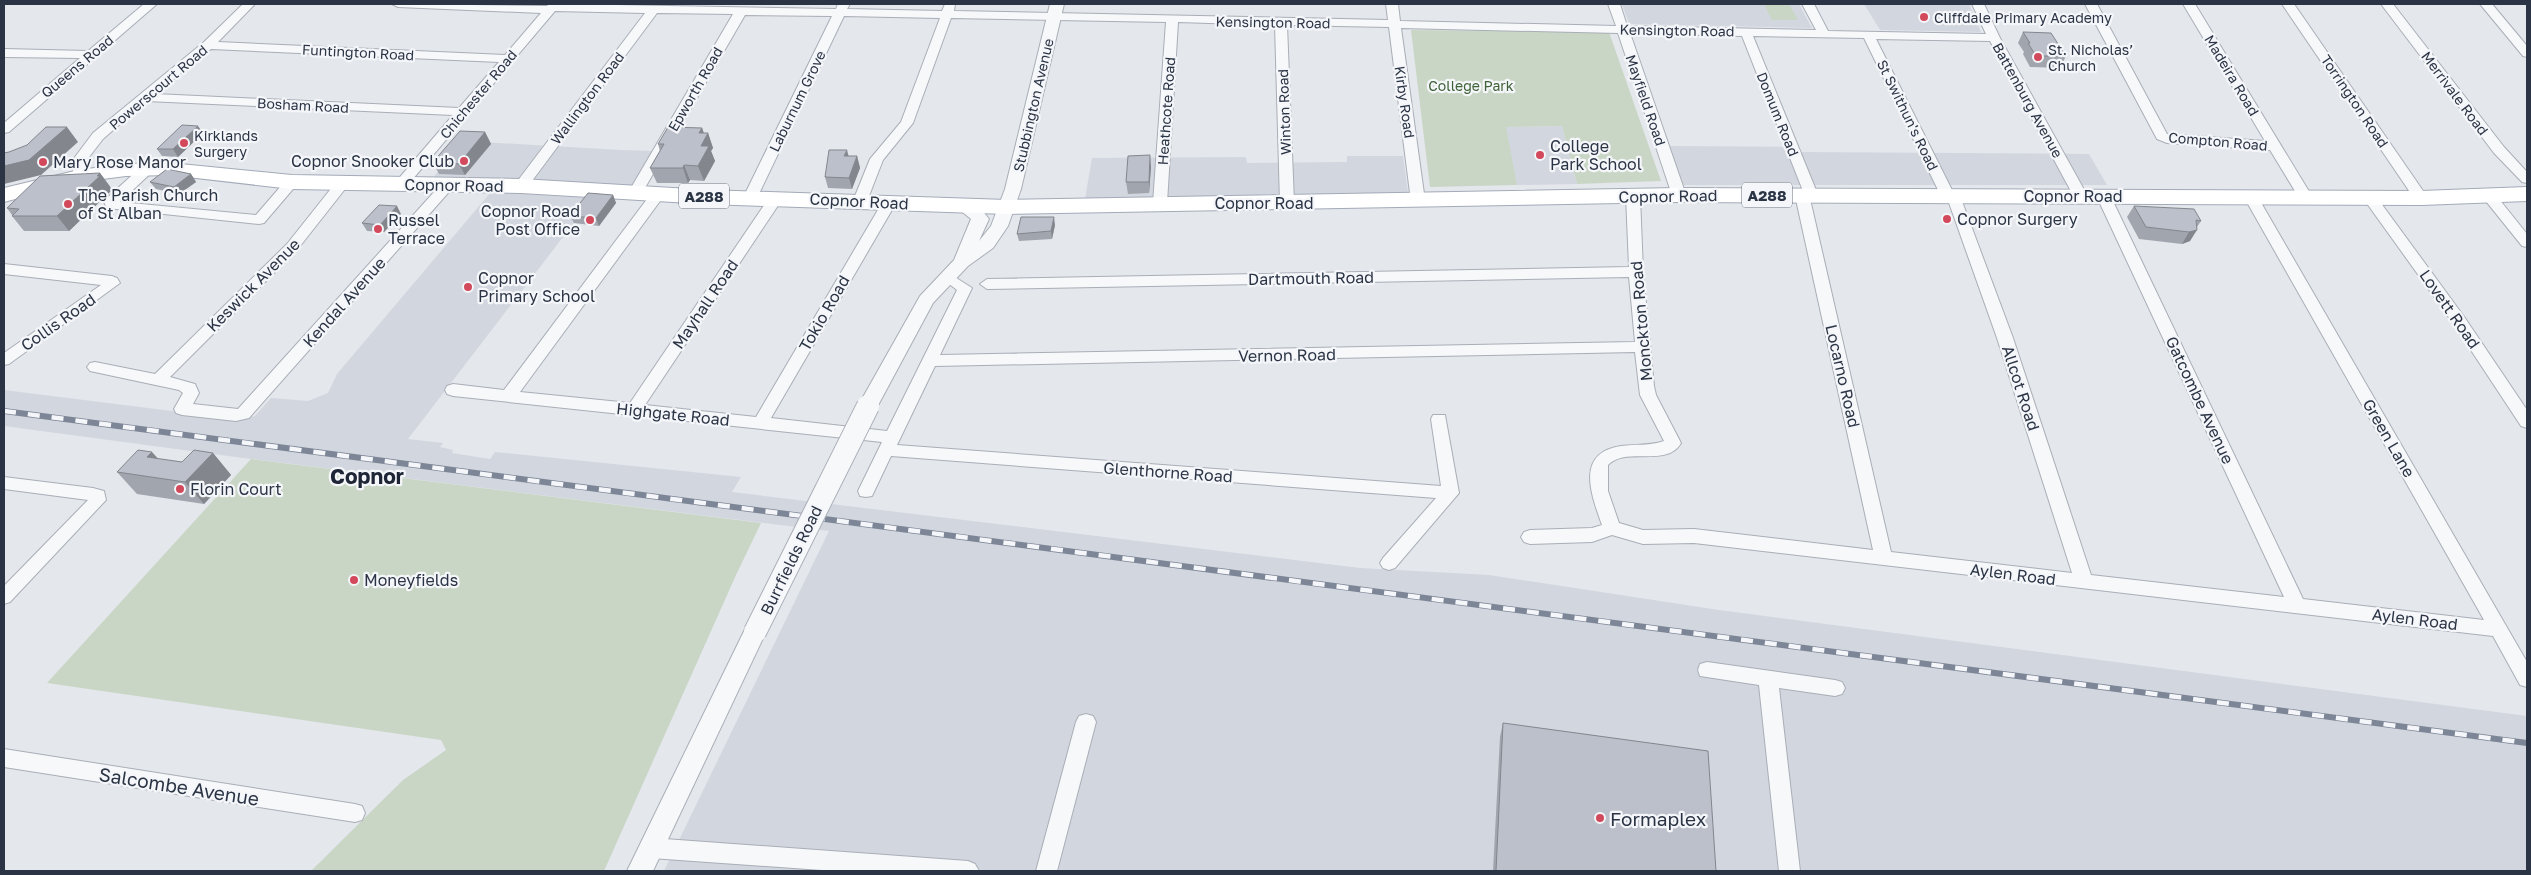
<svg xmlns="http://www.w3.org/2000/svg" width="2531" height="875" viewBox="0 0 2531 875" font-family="'Golos Text',sans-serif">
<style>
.built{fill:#d2d6de}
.green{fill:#c9d6c5}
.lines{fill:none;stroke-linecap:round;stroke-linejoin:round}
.minor-casing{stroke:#a9aeb7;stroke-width:2}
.tertiary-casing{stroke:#a9aeb7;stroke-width:2}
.primary-casing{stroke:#a3abb8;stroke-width:2}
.minor{fill:#f7f8fa;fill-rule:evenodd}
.tertiary{fill:#f7f8fa;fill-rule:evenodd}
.primary{fill:#fff;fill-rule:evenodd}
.rail-casing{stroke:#7d8696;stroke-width:6}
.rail{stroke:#f4f6f9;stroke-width:4.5;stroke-dasharray:12;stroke-linecap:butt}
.tertiary-bridge-casing{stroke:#a9aeb7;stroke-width:24;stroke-linecap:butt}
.tertiary-bridge{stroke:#f7f8fa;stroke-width:22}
.wall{fill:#a1a5ae}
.shaded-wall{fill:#83868d}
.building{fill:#bbc0ca;stroke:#83868d}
.poi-dot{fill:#d1495b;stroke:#f4f6f9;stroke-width:2}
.labels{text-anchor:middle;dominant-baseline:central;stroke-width:4.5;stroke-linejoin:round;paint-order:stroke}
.far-poi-label{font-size:14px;fill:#2b3445;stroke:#f4f6f9;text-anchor:start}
.far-street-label{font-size:14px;fill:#2b3445;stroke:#f4f6f9}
.far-park-label{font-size:14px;fill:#3f6138;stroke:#f4f6f9}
.shield{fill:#f4f6f9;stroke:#676e7b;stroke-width:1}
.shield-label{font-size:15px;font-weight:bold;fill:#2b3445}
.poi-label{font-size:16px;fill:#2b3445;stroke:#f4f6f9;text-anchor:start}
.street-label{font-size:16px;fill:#2b3445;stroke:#f4f6f9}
.near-street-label{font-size:19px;fill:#2b3445;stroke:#f4f6f9}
.near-poi-label{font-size:19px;fill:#2b3445;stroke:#f4f6f9;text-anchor:start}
.district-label{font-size:21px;font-weight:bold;fill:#1d2536;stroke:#f4f6f9}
</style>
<rect width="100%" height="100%" fill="#e4e7ec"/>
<g class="built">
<polygon points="1622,4 1799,4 1812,28 1629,24"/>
<polygon points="1864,4 1969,4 1981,32 1880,30"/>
<polygon points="1562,126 1577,184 1517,185 1505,127"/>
<polygon points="463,141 621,150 653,151 632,187 432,179"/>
<polygon points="1669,146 1797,147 1800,152 2089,154 2107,185 1682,185"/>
<polygon points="1347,156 1403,156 1408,193 1085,199 1092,158 1246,157 1247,163 1347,162"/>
<polygon points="491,192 593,198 408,439 443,443 440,447 453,450 452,453 490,459 495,452 741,477 732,492 1360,568 1489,575 1719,610 2527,716 2527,871 664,871 829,531 251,459 4,426 4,390 236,419 255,416 271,398 308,401 328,393 337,374"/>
</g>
<g class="green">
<polygon points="1764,4 1789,4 1798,20 1772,20"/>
<polygon points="1411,30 1609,32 1661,181 1577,184 1562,126 1506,127 1517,185 1430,187"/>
<polygon points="251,459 761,523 736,575 604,871 311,871 403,780 446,750 441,740 47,683"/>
</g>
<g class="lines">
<g class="minor-casing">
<g id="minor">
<polygon points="144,4 157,4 9,132 4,133 4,123 80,58 4,57 4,49 88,51"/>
<path d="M243,4h12l-37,38 287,13 36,-42 -143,-6 -6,-3 155,2 2,-2h12l275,5 2,-5h12l-3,5 95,2 3,-7h10l-1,7 434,9 -2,-16h12l2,17 216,5 -8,-22h12l7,22 189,4 -14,-26h12l14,27 158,3 -14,-30h12l16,34 87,157 -2,3h-10l-2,-3 -83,-154 -114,-2 77,153 7,4 53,142 78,237 193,22 -188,-402 7,-4 7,4 193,404 181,21 -240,-423 7,-4 5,1 271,468v25l-7,-2 -27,-49 -799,-93 -51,1 -31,-9 -20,7 -62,2 -6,-2 -3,-5 3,-5 6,-2 62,-2 10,-3c-11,-31 -27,-72 19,-79 14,-2 30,0 43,-5l-24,-46 -5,-43 -700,14 -38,79 544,41 -10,-67 2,-4h12l14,78 -64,75 -6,2 -6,-2 -3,-5 3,-5 53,-60 -545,-42 -19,40 -6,1 -6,-1 -2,-5 24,-49 -429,-46 -6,-2 -2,-4 2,-4 6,-2 51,6 149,-199 5,-1 7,4 -2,3 -143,195 110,11 141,-208 5,-1 7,4 -138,207 111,12 126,-214 7,-4 7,4 -125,215 116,13 70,-141 -17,-13 7,-5 25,16 -32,67 695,-13 -6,-65 -642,12 -7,-5 7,-5 642,-12 -3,-71 7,-4 7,4 3,76 11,114 2,9 25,48c-14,25 -55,3 -73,22v26l11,32 24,7 51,-1 179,21 -78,-355 8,-4 -61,-155 -112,-3 56,162 -7,4 -7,-4 -54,-162 -217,-5 24,173 -7,4 -7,-4 -22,-174 -102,-2 7,178 -7,4 -7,-4 -5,-178 -97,-3 -11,181 -7,4 -7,-4 13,-181 -215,-4 -38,105 -30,37 -16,41 -7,4 -7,-4 17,-42 31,-37 39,-104 -96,-2 -87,182 -7,4 -7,-4 89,-182 -87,-1 -103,178 -7,4 -7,-4 105,-179 -76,-1 -131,176h-10l-2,-3 2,-3 129,-170 -90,-2 -149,176h-10l-2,-3 59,-69 -307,-14 -43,38 -14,18 -5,22h-10l-2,-3 3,-19 18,-24 111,-91zM1753,36l111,2 77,158 7,4 49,138 75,235 -181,-21 -81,-353 6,-1 2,-3zM211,49l288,13 -40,46 -304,-14z"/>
<polygon points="2085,4 2097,4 2167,134 2265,141 2183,4 2195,4 2313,198 2311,201 2301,201 2270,150 2167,143 2157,139"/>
<polygon points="2282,4 2294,4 2428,198 2426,201 2416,201"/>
<polygon points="2381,4 2393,4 2504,147 2527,172 2527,183 2522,182 2494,153"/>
<polygon points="2480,4 2492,4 2527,46 2527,57 2523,56"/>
<polygon points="147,165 152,166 154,169 152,172 120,202 256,215 287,179 297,179 299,182 264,223 259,224 107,208 104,202 106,199 142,166"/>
<polygon points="342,180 349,184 297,250 170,377 195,384 199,393 193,404 238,409 444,181 454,181 456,184 249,418 236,421 182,415 176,413 174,409 183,393 179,390 90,371 87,367 90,363 95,362 155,374 287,244 337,181"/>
<polygon points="2490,193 2495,194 2527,234 2527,247 2522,246 2485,200 2483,197 2485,194"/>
<polygon points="2370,194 2375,195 2465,318 2527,410 2527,428 2521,426 2455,326 2363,198"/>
<polygon points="4,264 112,276 117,278 120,283 9,364 4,365 4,353 101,285 4,274"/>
<polygon points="4,477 93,488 104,491 106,500 10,602 4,604 4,586 88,500 4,489"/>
<polygon points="1707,662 1835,680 1842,682 1845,688 1842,694 1835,696 1779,688 1800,871 1779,871 1759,685 1700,676 1698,670 1700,664"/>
<polygon points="1086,714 1093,716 1096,722 1057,871 1036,871 1076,722 1079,716"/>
<polygon points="4,749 355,804 362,806 365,813 362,820 355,822 4,767"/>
<polygon points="651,838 968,861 975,864 979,871 836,871 651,858 644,855 641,848 644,841"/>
</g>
</g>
<g class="tertiary-casing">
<g id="tertiary">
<path d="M1050,4h14l-43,185 -13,37 -15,22 -25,18 -35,37 -58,108 -7,2 -7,-2 -3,-5 62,-110 34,-36 17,-41 -16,-13 2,-4c14,-3 24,6 32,17l-10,22 12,-15 14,-37z"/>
<polygon points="755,623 763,625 766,632 653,871 627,871 747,625"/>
</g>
</g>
<g class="primary-casing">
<polygon id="primary" points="170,163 292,175 521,179 707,190 1007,200 1679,188 2421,191 2527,187 2527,201 2421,205 1679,202 1007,214 707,204 521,193 292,189 170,175 126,176 79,182 4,202 4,188 79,170 126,164"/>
</g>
<use href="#minor" class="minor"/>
<use href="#tertiary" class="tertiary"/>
<use href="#primary" class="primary"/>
<g class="rail-casing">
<polyline id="rail" points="4,411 2527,743"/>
</g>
<use href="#rail" class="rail"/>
<g class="tertiary-bridge-casing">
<polyline id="tertiary-bridge" points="755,632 868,406"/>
</g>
<use href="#tertiary-bridge" class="tertiary-bridge"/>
</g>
<g class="wall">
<polygon points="2023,32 2066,56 2060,68 2030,67 2023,54 2024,52 2018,43"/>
<polygon points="702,128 704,133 708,133 713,148 711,151 715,161 704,181 690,180 688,183 657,183 650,168 660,151 658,144"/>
<polygon points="485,132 491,144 465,175 439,174 433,162"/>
<polygon points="203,133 178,157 162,156 157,149"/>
<polygon points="857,156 860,168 852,189 828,188 825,177"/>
<polygon points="1151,167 1149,193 1128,194 1126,182"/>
<polygon points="100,173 111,188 110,190 111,191 69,231 24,231 12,216 12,215 7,208"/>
<polygon points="191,174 196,182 179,194 156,189 150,182"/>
<polygon points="613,195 616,203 599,226 574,223 570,216"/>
<polygon points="2134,206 2201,221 2197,227 2190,241 2182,244 2139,239 2127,217"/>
<polygon points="401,214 384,232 367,231 362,223"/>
<polygon points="1055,225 1052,239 1019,241 1017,234"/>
<polygon points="213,453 231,475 204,504 137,494 117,472 158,459 182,462"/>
<polygon points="1503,723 1716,871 1493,871 1500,737"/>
</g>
<g class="shaded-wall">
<polygon points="198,126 203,133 178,157 173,149"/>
<polygon points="67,127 78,142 41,175 4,184 4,166"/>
<polygon points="702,128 705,137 708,133 713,148 711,151 715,161 704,181 698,166 701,146 699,133"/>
<polygon points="485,132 491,144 465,175 459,164"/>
<polygon points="847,150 850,162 844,156"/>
<polygon points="1150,155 1151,167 1149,193 1149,182"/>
<polygon points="857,156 860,168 852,189 849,178"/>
<polygon points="684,165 690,180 688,183 683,168"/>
<polygon points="100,173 111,188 110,190 111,191 69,231 57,216"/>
<polygon points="191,174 196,182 179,194 174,187"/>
<polygon points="613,195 616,203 599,226 596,218"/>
<polygon points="397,206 401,214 384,232 380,225"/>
<polygon points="1054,217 1055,225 1052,239 1051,231"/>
<polygon points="2197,230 2190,241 2182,244 2189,232"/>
<polygon points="152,452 172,474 147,457"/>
<polygon points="213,453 231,475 204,504 185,482"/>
</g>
<g class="building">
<polygon points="2023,32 2051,33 2066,56 2036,56 2028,43 2030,43"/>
<polygon points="182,125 198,126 173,149 157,149"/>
<polygon points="46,127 67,127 29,160 4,166 4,153 9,152 27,145"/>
<polygon points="668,127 702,128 699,133 708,133 701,146 709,146 698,166 684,165 683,168 650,168 664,144 658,144"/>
<polygon points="460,131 485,132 459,164 433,162"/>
<polygon points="829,150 847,150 844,156 857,156 849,178 825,177"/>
<polygon points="1150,155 1149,182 1126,182 1128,156"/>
<polygon points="167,169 191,174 174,187 150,182"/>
<polygon points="100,173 97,176 100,176 57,216 12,216 19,209 7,208 40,176"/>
<polygon points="588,193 613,195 596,218 570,216"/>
<polygon points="379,205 397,206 380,225 362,223"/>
<polygon points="2134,206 2194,209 2201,221 2196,220 2197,230 2189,232 2146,227"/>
<polygon points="1021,217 1054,217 1051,231 1017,234"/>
<polygon points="138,450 152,452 147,457 182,462 194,450 213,453 185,482 117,472"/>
<polygon points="1503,723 1708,751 1716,871 1496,871"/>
</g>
<g class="poi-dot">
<circle cx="1924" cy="17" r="5"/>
<circle cx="2038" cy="57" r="5"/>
<circle cx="184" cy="143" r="5"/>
<circle cx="1540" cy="155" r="5"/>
<circle cx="464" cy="161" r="5"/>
<circle cx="43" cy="162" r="5"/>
<circle cx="68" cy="204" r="5"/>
<circle cx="1947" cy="219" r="5"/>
<circle cx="590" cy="220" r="5"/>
<circle cx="378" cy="229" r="5"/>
<circle cx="468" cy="287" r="5"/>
<circle cx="180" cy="489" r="5"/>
<circle cx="354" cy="580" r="5"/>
<circle cx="1600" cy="818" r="5"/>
</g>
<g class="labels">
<g class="far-poi-label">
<text x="1934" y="17">Cliffdale Primary Academy</text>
<text x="2048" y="49">St. Nicholas’<tspan x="2048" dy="16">Church</tspan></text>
<text x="194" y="135">Kirklands<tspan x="194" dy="16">Surgery</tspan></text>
</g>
<g class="far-street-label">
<text transform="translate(1273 22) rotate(1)">Kensington Road</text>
<text transform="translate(1677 30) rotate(1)">Kensington Road</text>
<text transform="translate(358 52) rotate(3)">Funtington Road</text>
<text transform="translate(77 66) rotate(-40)">Queens Road</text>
<text transform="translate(2232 75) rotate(59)">Madeira Road</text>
<text transform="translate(158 87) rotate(-40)">Powerscourt Road</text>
<text transform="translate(695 89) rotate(-60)">Epworth Road</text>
<text transform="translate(2455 93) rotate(53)">Merrivale Road</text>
<text transform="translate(478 94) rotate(-50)">Chichester Road</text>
<text transform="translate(587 98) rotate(-53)">Wallington Road</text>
<text transform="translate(1646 100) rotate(71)">Mayfield Road</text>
<text transform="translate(2028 100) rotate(61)">Battenburg Avenue</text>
<text transform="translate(797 101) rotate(-64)">Laburnum Grove</text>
<text transform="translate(2355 101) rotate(56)">Torrington Road</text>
<text transform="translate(1405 102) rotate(82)">Kirby Road</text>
<text transform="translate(303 105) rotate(3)">Bosham Road</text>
<text transform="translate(1033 105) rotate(-77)">Stubbington Avenue</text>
<text transform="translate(1166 111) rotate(-86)">Heathcote Road</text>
<text transform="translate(1284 112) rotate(-92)">Winton Road</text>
<text transform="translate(1778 114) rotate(68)">Domum Road</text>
<text transform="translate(1908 115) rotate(64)">St Swithun's Road</text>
<text transform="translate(2218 141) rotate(5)">Compton Road</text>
</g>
<g class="far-park-label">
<text x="1471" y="85">College Park</text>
</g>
<g class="shield">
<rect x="1742" y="182.5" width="50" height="25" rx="4"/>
<rect x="679" y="183.5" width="50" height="25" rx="4"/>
</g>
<g class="shield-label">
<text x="1767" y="195">A288</text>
<text x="704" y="196">A288</text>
</g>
<g class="poi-label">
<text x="1550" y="146">College<tspan x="1550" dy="18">Park School</tspan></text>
<text x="454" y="161" text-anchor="end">Copnor Snooker Club</text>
<text x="53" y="162">Mary Rose Manor</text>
<text x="78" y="195">The Parish Church<tspan x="78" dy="18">of St Alban</tspan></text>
<text x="580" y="211" text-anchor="end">Copnor Road<tspan x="580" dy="18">Post Office</tspan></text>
<text x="1957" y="219">Copnor Surgery</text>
<text x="388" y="220">Russel<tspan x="388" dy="18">Terrace</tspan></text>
<text x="478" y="278">Copnor<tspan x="478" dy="18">Primary School</tspan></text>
<text x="190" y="489">Florin Court</text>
<text x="364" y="580">Moneyfields</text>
</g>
<g class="street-label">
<text transform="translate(454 185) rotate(1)">Copnor Road</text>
<text transform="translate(1668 196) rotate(-1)">Copnor Road</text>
<text x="2073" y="196">Copnor Road</text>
<text transform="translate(859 201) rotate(3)">Copnor Road</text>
<text x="1264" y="203">Copnor Road</text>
<text transform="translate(1311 278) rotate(-1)">Dartmouth Road</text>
<text transform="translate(253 285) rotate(-45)">Keswick Avenue</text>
<text transform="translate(344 302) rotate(-48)">Kendal Avenue</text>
<text transform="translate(705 304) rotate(-56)">Mayhall Road</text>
<text transform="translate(2450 309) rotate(55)">Lovett Road</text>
<text transform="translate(824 313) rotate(-60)">Tokio Road</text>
<text transform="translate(1641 321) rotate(-95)">Monckton Road</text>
<text transform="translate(58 322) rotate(-35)">Collis Road</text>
<text transform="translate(1287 355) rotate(-1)">Vernon Road</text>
<text transform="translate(1843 376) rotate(77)">Locarno Road</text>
<text transform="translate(2021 388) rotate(72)">Allcot Road</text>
<text transform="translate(2200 400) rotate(65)">Gatcombe Avenue</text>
<text transform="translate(673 414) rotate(6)">Highgate Road</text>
<text transform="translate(2389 438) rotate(60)">Green Lane</text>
<text transform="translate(1168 472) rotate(4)">Glenthorne Road</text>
<text transform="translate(791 560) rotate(-64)">Burrfields Road</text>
<text transform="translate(2013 574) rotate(7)">Aylen Road</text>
<text transform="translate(2415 619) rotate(7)">Aylen Road</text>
</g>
<g class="near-street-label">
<text transform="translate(179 786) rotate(9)">Salcombe Avenue</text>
</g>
<g class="near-poi-label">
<text x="1610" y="818">Formaplex</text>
</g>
<g class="district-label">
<text x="367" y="476">Copnor</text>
</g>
</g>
<rect width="2531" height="875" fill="none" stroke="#2b3445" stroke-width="10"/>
</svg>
